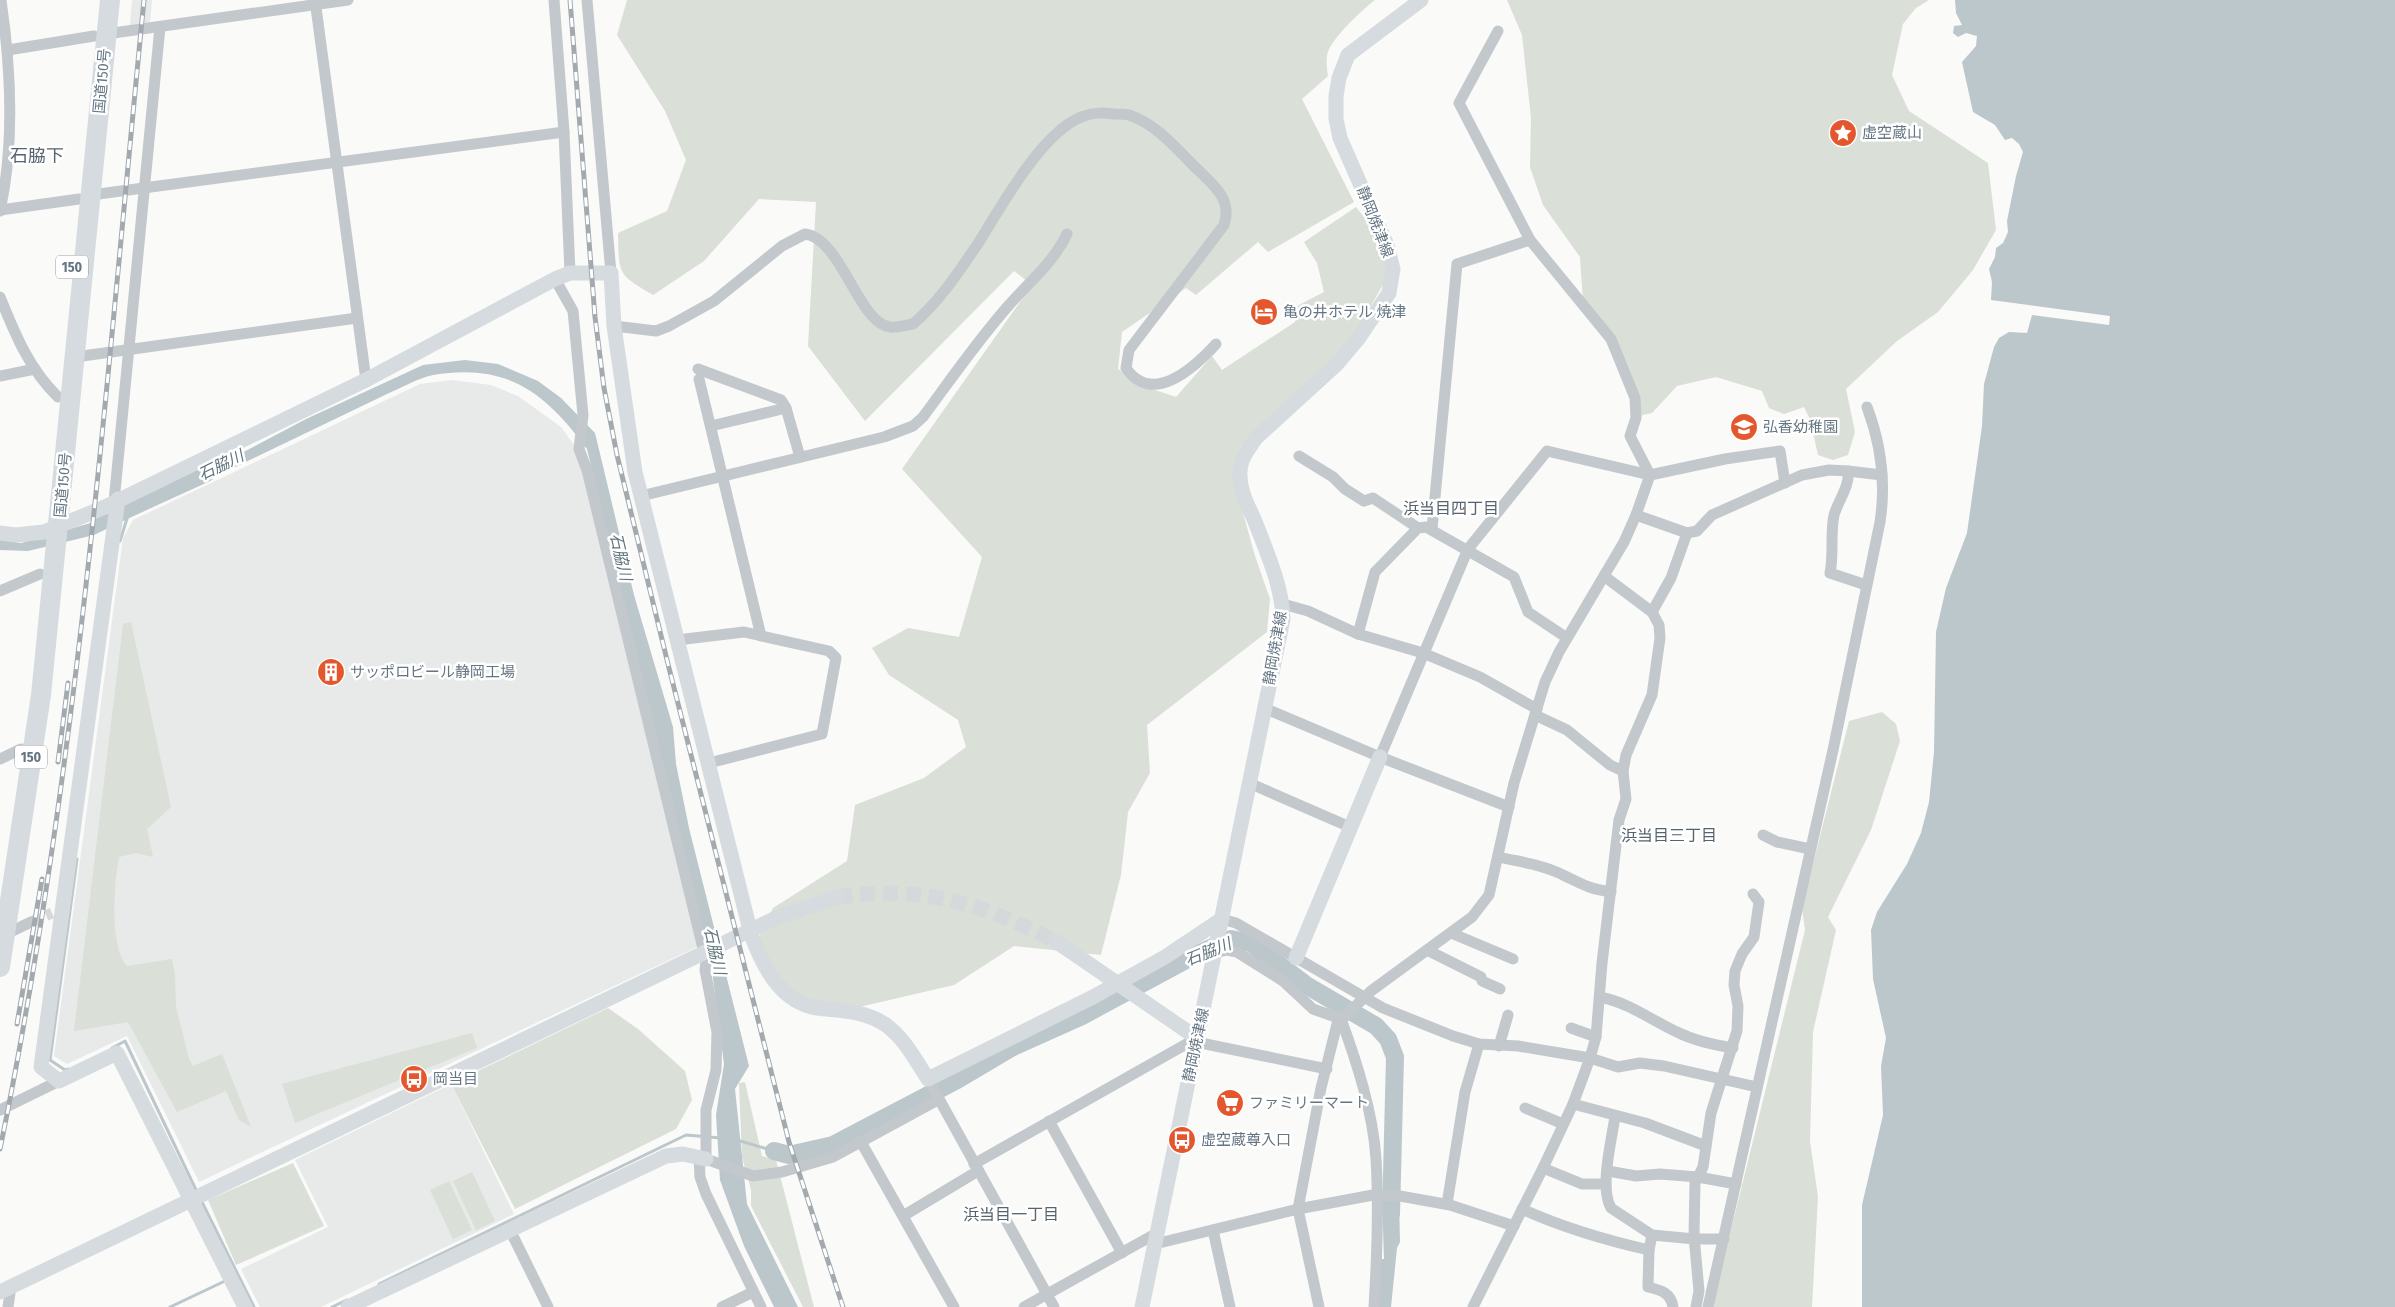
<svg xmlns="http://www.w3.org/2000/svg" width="2395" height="1307" viewBox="0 0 2395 1307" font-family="'Fira Sans Condensed','Noto Sans JP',sans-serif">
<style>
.built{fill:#e8e9e9}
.green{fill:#dadfd7}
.water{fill:#bbc7cb}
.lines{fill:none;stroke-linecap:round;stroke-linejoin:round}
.stream{stroke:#bbc7cb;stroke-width:3}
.river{stroke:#bbc7cb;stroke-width:18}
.street-tunnel{stroke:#d5d9db;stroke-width:11;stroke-dasharray:11 5.5;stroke-linecap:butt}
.secondary-tunnel{stroke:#d5d9db;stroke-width:15;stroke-dasharray:15 8;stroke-linecap:butt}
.street{stroke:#c3c8cc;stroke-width:11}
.secondary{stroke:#d6dbdf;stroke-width:15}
.highway{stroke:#d6dbdf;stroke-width:20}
.rail-casing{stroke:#a2aab0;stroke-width:5}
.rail{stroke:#fff;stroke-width:3;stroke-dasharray:9;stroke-linecap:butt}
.labels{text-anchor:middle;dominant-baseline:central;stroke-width:5;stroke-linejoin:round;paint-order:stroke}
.shield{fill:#fff;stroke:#939fa8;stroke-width:1}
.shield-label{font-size:14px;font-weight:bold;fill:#657683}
.street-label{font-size:15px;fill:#657683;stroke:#fff}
.poi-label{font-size:15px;fill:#657683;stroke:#fff;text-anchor:start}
.water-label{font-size:16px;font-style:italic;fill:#60757c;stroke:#fff}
.neighbourhood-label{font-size:16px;fill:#57646e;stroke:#fff}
.quarter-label{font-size:18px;fill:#57646e;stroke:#fff}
</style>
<rect width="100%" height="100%" fill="#fafaf8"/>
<g class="built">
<polygon points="132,0 152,0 150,24 130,25"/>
<polygon points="452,380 491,385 518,396 561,427 574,445 584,472 699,946 199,1182 127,1036 67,1064 54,1056 123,538 133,520 420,384"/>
<polygon points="451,1084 514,1214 321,1307 260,1307 241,1269 328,1227 295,1160"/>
</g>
<g class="green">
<path d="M627,0h748c-13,10 -46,40 -48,56 -1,6 0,14 1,20l-26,23 52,103 -86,50 -10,-10 -62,53 -10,-7 -64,44 -4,37 25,17 33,11 36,-41 10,14 73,-48v-15l29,-15 -7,-29 -13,-21 52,-35 26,33 7,34 -38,67 -110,105 -8,31 22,79 15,43 -3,33 -120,93 3,48 -22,39 -7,63 -20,80 -87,-9 -60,39 -99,23 -49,-9 -22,-16 -18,-18 -7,-28 14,-29 74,-47 8,-56 69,-27 42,-31 -8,-27 -69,-45 -17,-27 36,-20 51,9 23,-80 -80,-88 130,-184 -18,-14 -149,150 -57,-75 8,-144 -57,-3 -55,62 -51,34c-36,-21 -34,-21 -35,-62l49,-22 19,-51 -21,-49 -48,-76z"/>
<polygon points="1507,0 1929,0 1916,8 1903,24 1892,75 1909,111 1988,163 1996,230 1973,270 1938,312 1897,341 1846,389 1855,432 1848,455 1833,460 1818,455 1810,419 1804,407 1784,414 1769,408 1762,391 1716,377 1677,386 1652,413 1639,416 1634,389 1583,302 1580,257 1543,205 1530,167 1531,118 1522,35"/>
<path d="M131,622l40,185 -24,22 6,28 -17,-4 -17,4c-5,26 -10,89 8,109l45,-7 3,16 1,32 13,52 4,7 29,-12 29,73 -12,-7 -13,-29 -49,21 -49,-90 -54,9 49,-407z"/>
<polygon points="1882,712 1896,724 1900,741 1871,830 1828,917 1836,930 1813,1032 1810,1141 1818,1197 1812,1307 1712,1307 1805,930 1802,908 1849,721"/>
<polygon points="608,1008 638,1029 685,1071 692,1100 676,1129 515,1209 451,1084"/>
<polygon points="472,1033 477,1048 295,1123 282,1084"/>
<polygon points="745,1082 762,1156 776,1160 814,1307 803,1307 751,1206 751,1190 742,1157 739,1083"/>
<polygon points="293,1163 324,1226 236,1265 208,1200"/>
<polygon points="472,1172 495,1221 476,1230 453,1181"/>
<polygon points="449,1181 472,1230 453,1239 430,1190"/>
</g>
<g class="water">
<polygon points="1955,0 2395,0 2395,1307 1862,1307 1862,1205 1883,1115 1881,1066 1886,1038 1873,979 1871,930 1877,912 1907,864 1921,833 1929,802 1934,752 1936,632 1946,588 1967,533 1982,426 1984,384 1994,347 1999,338 2009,332 2027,333 2032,315 2109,325 2110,316 1991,300 1992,282 1989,269 1995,257 1996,248 2003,243 2008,232 2007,221 2016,176 2023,152 2019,144 2012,138 2005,140 1995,125 1973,112 1962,62 1976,46 1977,36 1966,33 1958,37 1953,33 1954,26 1962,25 1956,13"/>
<path d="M465,360l33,4 40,17 23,17 34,35 39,162 39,132 3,37 13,64 60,238 -14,23 12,115 51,103h-24l-30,-61 -24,-66 -4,-65 8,-51 -13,-101 -124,-514c-42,-57 -80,-86 -154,-74 -15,3 -32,13 -46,19l-293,141 -66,16 -28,-1v-10l21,3 111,-32 174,-92 117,-54z"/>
<polygon points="1382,1199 1399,1200 1400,1242 1397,1248 1391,1307 1377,1307 1381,1259 1384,1259"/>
</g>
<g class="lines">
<g class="stream">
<polyline points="120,541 130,509"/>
<polyline points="112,1048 125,1041 197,1192"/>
<polyline points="68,1069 65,1070 50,1060 77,859"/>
<polyline points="737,1140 774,1151"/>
<polyline points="201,1200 254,1307"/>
<polyline points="379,1284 686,1135 721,1138"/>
<polyline points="170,1307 225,1281"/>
<polyline points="332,1307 347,1300"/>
</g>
<g class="river">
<polyline points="103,520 206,473"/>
<polyline points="774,1151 789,1155 833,1145 957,1080 1011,1048 1082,1016 1195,955 1231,939 1251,943 1306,985 1376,1026 1388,1039 1395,1057 1391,1214"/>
</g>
<polyline class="street-tunnel" points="31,922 52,913"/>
<path class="secondary-tunnel" d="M837,897c87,-12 143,6 220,45"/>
<g class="street">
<polyline points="315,0 366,380"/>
<polyline points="554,0 564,132 570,273"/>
<polyline points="587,0 611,273"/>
<polyline points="1498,31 1459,103 1530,240 1611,339 1635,398 1636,418 1630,436 1650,475 1725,459 1780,451 1785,483"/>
<polyline points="106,34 348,0"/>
<polyline points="8,50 94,36"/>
<polyline points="91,195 564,132"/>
<polyline points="0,210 79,199"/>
<path d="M0,211c15,-68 11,-142 1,-211"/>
<polyline points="555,279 573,311 583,415 579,449 587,470 706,961 705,970 717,1032 716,1070 706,1110 706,1159 753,1176 782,1172 833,1157 938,1100"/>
<path d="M0,297c15,37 29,72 58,100"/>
<path d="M614,326l42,5 13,-5 45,-25 68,-55 23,-12c36,4 54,90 85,93 7,1 16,-2 23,-3 26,-22 45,-51 64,-79 23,-36 65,-115 107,-129 10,-4 20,-3 30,-2 5,0 11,0 15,1 27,9 46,32 65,51 18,18 39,32 30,59l-95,125 -3,18c26,39 69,-1 90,-24"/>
<polyline points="75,357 357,318"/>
<polyline points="698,369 781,400 786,408 800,457"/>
<polyline points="0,376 35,369"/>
<polyline points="699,379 761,636"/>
<polyline points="711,426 786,408"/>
<polyline points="1299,456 1333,477 1345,489 1364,501 1373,498 1418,528"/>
<polyline points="1848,471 1882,475"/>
<path d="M641,496l243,-59 29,-11 10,-9c28,-38 55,-77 86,-112 21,-24 44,-42 58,-71"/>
<polyline points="114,502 160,27"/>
<path d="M1636,515l51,18 10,-2 15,-16 90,-40 27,-5 19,1c2,15 -10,30 -14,44 -4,19 0,39 -4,58l36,12"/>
<polyline points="1432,529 1457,264 1530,240"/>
<polyline points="0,591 40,574"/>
<polyline points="1283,604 1308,611 1358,634 1423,653 1480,677 1537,709"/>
<polyline points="1652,612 1671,578 1687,533"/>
<polyline points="1358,634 1375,572 1418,528 1426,527 1514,577 1528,612 1567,638"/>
<polyline points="677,640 744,632 829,651 836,658 822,734 709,763"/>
<polyline points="1264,708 1380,757 1509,807"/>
<polyline points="1535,715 1567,730 1610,765 1623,771"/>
<polyline points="0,759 21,749"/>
<polyline points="1249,783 1350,827"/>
<polyline points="1763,835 1777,842 1810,849"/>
<path d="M1499,857c21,5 45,8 64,18 21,10 24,13 48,17"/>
<polyline points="1222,919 1236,923 1383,1008 1453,1036 1479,1044 1518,1046 1590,1058 1618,1067 1640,1063 1664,1066 1757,1087"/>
<polyline points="1451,933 1513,959"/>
<polyline points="6,934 31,922"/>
<polyline points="1427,950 1481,977 1482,981 1500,989"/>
<polyline points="1215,953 1227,950 1237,952 1283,981 1313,1009 1341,1019"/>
<path d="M1600,997c30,6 51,23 77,35 18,9 37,13 56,16"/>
<path d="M1341,1019c16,44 32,93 35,140 3,49 1,99 -2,148"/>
<polyline points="1571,1028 1596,1037"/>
<polyline points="1196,1042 1327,1069"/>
<polyline points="1499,1046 1508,1015"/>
<polyline points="928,1079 1054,1307"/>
<polyline points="1573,1104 1645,1123 1706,1146"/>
<polyline points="1525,1108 1563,1124"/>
<polyline points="0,1110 59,1081"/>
<path d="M1615,1116c-3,24 -16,71 -4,92l41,27 43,4h29"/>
<polyline points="1049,1121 1122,1253"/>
<polyline points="861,1142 954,1307"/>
<polyline points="699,1157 700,1177 706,1194 761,1307"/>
<polyline points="974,1164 1197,1038"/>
<polyline points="1543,1168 1582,1184 1606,1184"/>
<polyline points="1608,1171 1636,1176 1660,1174 1698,1177 1736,1184"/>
<polyline points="1447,1204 1465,1092 1479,1044"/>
<path d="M1522,1209c42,19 83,31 127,41l3,-15"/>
<polyline points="903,1216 978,1171"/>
<polyline points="510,1230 548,1307"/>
<polyline points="1213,1230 1230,1307"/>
<polyline points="1155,1244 1298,1209 1373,1195 1400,1196 1450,1205 1514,1226"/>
<path d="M1649,1250l-1,37c13,3 23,6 25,20"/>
<polyline points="8,1307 11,1286"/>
<polyline points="722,1307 753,1292"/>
<polyline points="1024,1307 1157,1233"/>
<polyline points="1319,1307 1298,1209 1321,1088 1337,1024 1371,991 1472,917 1489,895 1514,783 1545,682 1559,652 1624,542 1636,515 1650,475 1547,451 1468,549 1380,757"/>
<polyline points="1473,1307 1543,1168 1573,1104 1590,1058 1596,1037 1602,963 1619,820 1626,799 1623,771 1626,755 1652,695 1660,638 1659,625 1652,612 1604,576"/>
<polyline points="1696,1307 1699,1291 1694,1236 1695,1183 1703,1167 1711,1113 1737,1031 1738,1006 1734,985 1735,971 1742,954 1754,937 1759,902 1753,894"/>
<path d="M1708,1307l125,-557 47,-228c6,-39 1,-78 -13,-115"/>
</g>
<g class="secondary">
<polyline points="118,499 41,1067 59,1081 117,1053 245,1307"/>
<path d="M0,533l16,2 28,-3 61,-25 261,-127 189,-101 15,-6h41l3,53 21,146 116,462c11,31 29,68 66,74 24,3 47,2 69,17 19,14 30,36 42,54l165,-82 72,-40 57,-38"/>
<polyline points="1057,942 1197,1038"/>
<polyline points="1296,958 1380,757"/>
<polyline points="0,1292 776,918 837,897"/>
<polyline points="348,1307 666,1156 683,1154 706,1159"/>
<path d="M1142,1307l141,-688c-1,-34 -17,-69 -29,-100 -7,-15 -15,-30 -14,-47 0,-13 9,-24 16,-34l81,-74 21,-25 31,-46 4,-24 -6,-24 -47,-107 -4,-19v-23l3,-18 9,-23 73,-55"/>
</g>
<polyline class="highway" points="0,967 41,695 110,0"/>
<g class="rail-casing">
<g id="rail">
<polyline points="570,0 595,317 604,388 617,455 668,664 789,1142 843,1307"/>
<polyline points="58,762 68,683"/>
<polyline points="17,1024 42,879"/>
<path d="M0,1149c78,-379 106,-765 144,-1149"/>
</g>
</g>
<use href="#rail" class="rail"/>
</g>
<defs>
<g id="sight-disc" transform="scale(1.4375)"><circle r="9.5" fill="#e4572e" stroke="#fff"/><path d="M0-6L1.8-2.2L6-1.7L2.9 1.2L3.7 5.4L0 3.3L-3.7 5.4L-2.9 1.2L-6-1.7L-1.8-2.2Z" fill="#fff"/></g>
<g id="hotel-disc" transform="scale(1.4375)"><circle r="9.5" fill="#e4572e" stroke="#fff"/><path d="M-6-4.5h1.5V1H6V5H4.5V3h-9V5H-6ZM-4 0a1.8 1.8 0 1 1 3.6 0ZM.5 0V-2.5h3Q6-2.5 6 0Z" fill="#fff"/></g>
<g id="school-disc" transform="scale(1.4375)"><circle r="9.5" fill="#e4572e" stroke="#fff"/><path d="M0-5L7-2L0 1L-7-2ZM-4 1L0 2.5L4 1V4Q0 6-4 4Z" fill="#fff"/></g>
<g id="building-disc" transform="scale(1.4375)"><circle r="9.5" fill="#e4572e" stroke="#fff"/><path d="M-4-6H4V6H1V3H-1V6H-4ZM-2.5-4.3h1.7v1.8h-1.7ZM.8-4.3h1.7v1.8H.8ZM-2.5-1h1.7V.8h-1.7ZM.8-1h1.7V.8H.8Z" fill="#fff"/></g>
<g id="bus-disc" transform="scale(1.4375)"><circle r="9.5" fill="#e4572e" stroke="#fff"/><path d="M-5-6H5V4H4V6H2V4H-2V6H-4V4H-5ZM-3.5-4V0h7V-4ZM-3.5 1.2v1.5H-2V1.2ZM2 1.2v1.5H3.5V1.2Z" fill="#fff"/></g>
<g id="supermarket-disc" transform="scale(1.4375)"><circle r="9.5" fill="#e4572e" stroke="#fff"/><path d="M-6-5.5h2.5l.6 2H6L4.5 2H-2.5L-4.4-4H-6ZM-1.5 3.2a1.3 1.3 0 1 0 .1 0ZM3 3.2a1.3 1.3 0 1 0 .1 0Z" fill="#fff"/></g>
</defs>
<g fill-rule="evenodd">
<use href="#sight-disc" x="1843" y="133"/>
<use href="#hotel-disc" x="1264" y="312"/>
<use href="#school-disc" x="1744" y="427"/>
<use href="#building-disc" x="331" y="672"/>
<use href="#bus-disc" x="414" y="1079"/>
<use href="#supermarket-disc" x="1230" y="1103"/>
<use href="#bus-disc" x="1182" y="1140"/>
</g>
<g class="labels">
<g class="shield">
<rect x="56" y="255.5" width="32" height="23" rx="4"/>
<rect x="15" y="745.5" width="32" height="23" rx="4"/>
</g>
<g class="shield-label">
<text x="72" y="267">150</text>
<text x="31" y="757">150</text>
</g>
<g class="street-label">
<text transform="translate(102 81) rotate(-85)">国道150号</text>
<text transform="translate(1375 222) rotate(69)">静岡焼津線</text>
<text transform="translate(63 485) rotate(-85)">国道150号</text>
<text transform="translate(1275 648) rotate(-80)">静岡焼津線</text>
<text transform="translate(1196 1045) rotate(-78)">静岡焼津線</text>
</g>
<g class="poi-label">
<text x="1862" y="133">虚空蔵山</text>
<text x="1283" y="312">亀の井ホテル 焼津</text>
<text x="1763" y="427">弘香幼稚園</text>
<text x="350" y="672">サッポロビール静岡工場</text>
<text x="433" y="1079">岡当目</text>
<text x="1249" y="1103">ファミリーマート</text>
<text x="1201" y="1140">虚空蔵尊入口</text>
</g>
<g class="water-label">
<text transform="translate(221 465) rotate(-26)">石脇川</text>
<text transform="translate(621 557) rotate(77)">石脇川</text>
<text transform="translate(715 951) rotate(77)">石脇川</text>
<text transform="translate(1208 952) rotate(-22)">石脇川</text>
</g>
<g class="neighbourhood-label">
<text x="1451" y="508">浜当目四丁目</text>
<text x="1669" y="835">浜当目三丁目</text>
<text x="1011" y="1214">浜当目一丁目</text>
</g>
<g class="quarter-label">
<text x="37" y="156">石脇下</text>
</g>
</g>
</svg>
